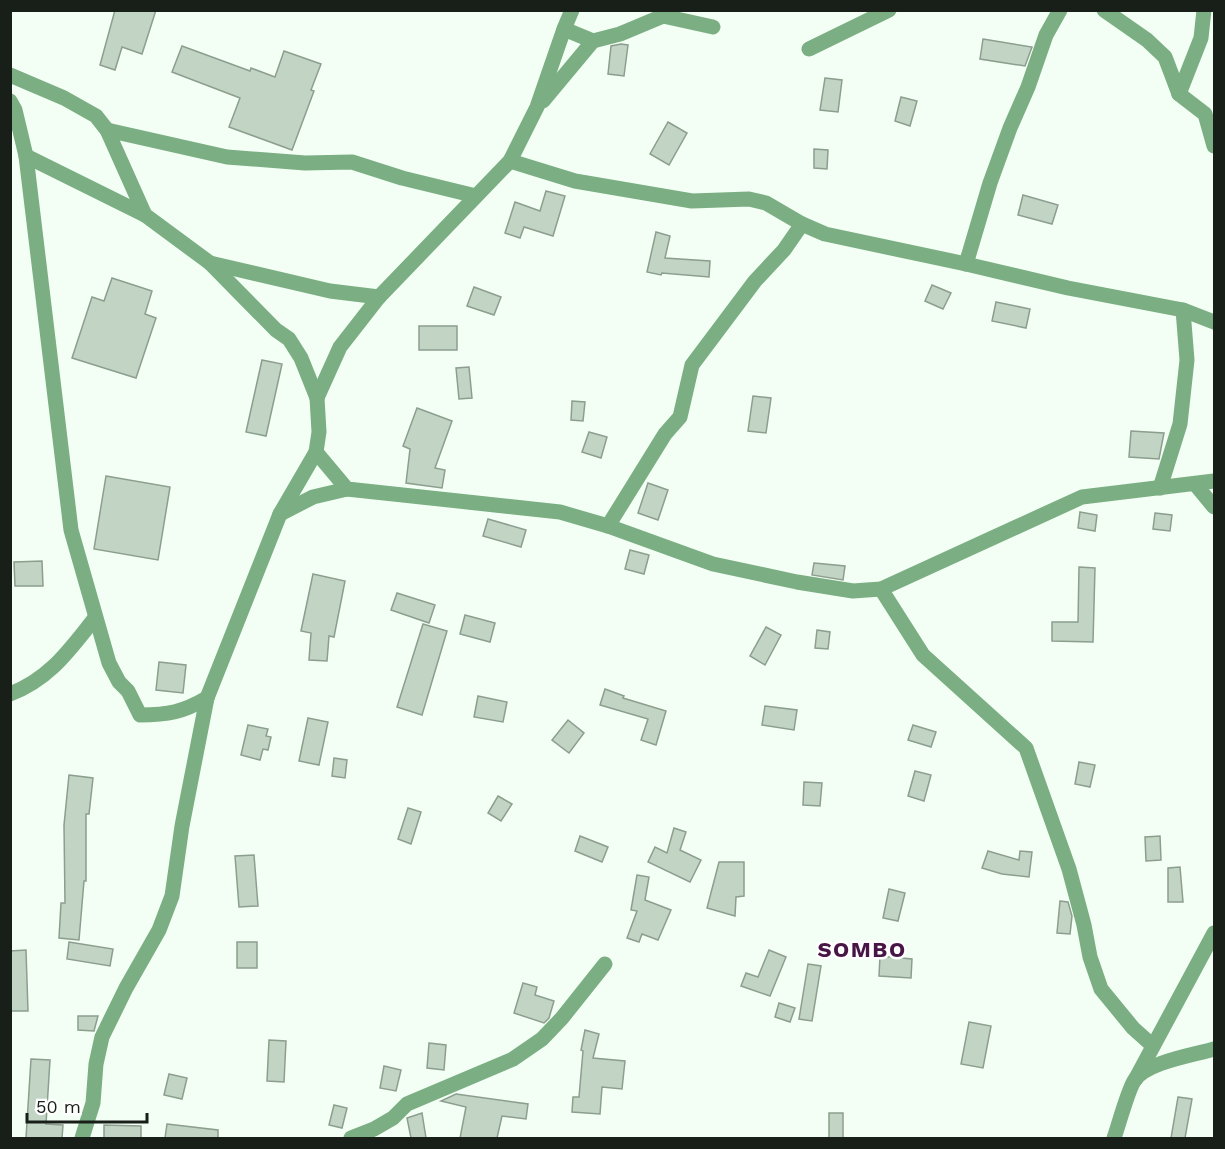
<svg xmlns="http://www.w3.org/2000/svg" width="1225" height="1149" viewBox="0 0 1225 1149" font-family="'Work Sans',sans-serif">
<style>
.building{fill:#c2d5c4;stroke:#8c9e8e;stroke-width:1.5}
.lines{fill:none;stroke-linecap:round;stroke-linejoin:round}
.minor{stroke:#7baf83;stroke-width:15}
.labels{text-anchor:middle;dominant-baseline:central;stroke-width:5;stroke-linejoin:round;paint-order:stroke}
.district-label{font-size:22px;font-weight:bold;letter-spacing:1.5px;fill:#471646;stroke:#fff}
</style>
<rect width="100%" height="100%" fill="#f3fff4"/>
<g class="building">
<polygon points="115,10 156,10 142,54 122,47 115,70 100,65"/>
<polygon points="983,39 1032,47 1025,66 980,59"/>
<polygon points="621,44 628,45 624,76 608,74 611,46"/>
<polygon points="182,46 250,71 251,68 275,77 284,51 321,64 311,90 314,91 292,150 229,127 240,98 172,72"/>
<polygon points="825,78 842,80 838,112 820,110"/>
<polygon points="901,97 917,101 910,126 895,121"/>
<polygon points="668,122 687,133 669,165 650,154"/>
<polygon points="814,149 828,150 827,169 814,168"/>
<polygon points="546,191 565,196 553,236 524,227 520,238 505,233 515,202 540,211"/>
<polygon points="1023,195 1058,205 1052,224 1018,215"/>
<polygon points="656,232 670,236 665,258 710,261 709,277 662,273 661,275 647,272"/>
<polygon points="112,278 152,291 145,314 156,318 136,378 72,358 92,297 104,301"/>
<polygon points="932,285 951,293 943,309 925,301"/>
<polygon points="474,287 501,297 494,315 467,306"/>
<polygon points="996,302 1030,309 1026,328 992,321"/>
<rect x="419" y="326" width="38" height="24"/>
<polygon points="262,360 282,364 266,436 246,432"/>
<polygon points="469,367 472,398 459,399 456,368"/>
<polygon points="753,396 771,398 766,433 748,431"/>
<polygon points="572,401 585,402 583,421 571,420"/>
<polygon points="417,408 452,421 435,468 445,470 442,488 406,483 410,449 403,446"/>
<polygon points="1131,431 1164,433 1159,459 1129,457"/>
<polygon points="589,432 607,437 601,458 582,452"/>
<polygon points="106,476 170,487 158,560 94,549"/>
<polygon points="648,483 668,490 658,520 638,513"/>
<polygon points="1080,512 1097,515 1095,531 1078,528"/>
<polygon points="1155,513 1172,515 1170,531 1153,529"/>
<polygon points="488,519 526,530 521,547 483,536"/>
<polygon points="630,550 649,555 644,574 625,569"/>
<polygon points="42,561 43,586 15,586 14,562"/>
<polygon points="814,563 845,566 843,580 812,575"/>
<polygon points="1079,567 1095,568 1093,642 1052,641 1052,622 1078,622"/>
<polygon points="313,574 345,581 334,637 329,636 327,661 309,660 311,633 301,631"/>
<polygon points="397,593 435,605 429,623 391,610"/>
<polygon points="465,615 495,623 490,642 460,634"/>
<polygon points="423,624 447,631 422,715 397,707"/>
<polygon points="766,627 781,635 765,665 750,656"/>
<polygon points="817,630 830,632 828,649 815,648"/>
<polygon points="159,662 186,665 183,693 156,690"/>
<polygon points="605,689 624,696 623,698 666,711 656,745 641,740 648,719 600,705"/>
<polygon points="478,696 507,702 503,722 474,717"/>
<polygon points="765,706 797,710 794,730 762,725"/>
<polygon points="308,718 328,722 319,765 299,761"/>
<polygon points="568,720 584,733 569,753 552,740"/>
<polygon points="248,725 268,729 266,736 271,737 268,750 263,749 260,760 241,755"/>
<polygon points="913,725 936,732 931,747 908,740"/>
<polygon points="334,758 347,760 345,778 332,776"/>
<polygon points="1079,762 1095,765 1090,787 1075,784"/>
<polygon points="915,771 931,775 924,801 908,796"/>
<polygon points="69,775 93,778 89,814 86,814 86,881 84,881 79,940 59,938 61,903 65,903 64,825"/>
<polygon points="804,782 822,783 820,806 803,805"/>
<polygon points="498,796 512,804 501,821 488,813"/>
<polygon points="408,808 421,812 411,844 398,839"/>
<polygon points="674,828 686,832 680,850 701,860 690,882 648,862 655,847 667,853"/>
<polygon points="580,836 608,847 602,862 575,851"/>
<polygon points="1160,836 1161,860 1146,861 1145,837"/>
<polygon points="988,851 1019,860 1020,851 1032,852 1029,877 1002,874 982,868"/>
<polygon points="254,855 258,906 239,907 235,856"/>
<polygon points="719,862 744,862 744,896 736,897 735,916 707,908"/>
<polygon points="1180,867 1183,902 1168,902 1168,868"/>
<polygon points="637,875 649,877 645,900 671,910 658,940 642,934 639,942 627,938 637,911 631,910"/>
<polygon points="889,889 905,893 898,921 883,918"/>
<polygon points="1060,901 1068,902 1072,916 1070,934 1057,933"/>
<polygon points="69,942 113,949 110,966 67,959"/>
<rect x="237" y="942" width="20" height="26"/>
<polygon points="26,950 28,1011 10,1011 10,951"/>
<polygon points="769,950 786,957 770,996 741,986 746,973 758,977"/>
<polygon points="880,956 912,959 911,978 879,976"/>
<polygon points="808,964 821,966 812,1021 799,1019"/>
<polygon points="523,983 537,987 535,995 554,1001 549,1018 544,1023 514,1013"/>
<polygon points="779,1003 795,1008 790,1022 775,1017"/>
<polygon points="78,1016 98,1016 94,1031 78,1030"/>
<polygon points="969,1022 991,1026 983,1068 961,1064"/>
<polygon points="585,1030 599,1034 593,1058 625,1061 622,1089 602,1087 600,1114 572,1112 573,1097 579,1097 583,1051 581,1050"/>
<polygon points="269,1040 286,1041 284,1082 267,1081"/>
<polygon points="429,1043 446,1045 444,1070 427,1068"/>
<polygon points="31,1059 50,1060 46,1124 63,1125 62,1138 26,1138"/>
<polygon points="384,1066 401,1070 396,1091 380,1088"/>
<polygon points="169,1074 187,1078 182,1099 164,1095"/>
<polygon points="456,1094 528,1104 526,1119 502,1116 497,1138 460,1138 466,1107 441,1101"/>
<polygon points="1178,1097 1192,1099 1185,1138 1171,1138"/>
<polygon points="334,1105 347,1108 342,1128 329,1125"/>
<polygon points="422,1113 426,1138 411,1138 407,1118"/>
<rect x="829" y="1113" width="14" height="25"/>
<polygon points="167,1124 218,1130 218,1138 165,1138"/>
<polygon points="104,1125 141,1126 141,1138 104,1138"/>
</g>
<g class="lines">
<g class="minor">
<polyline points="1104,10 1147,40 1165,57 1179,94"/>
<polyline points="1204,10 1201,38 1179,94 1205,114 1214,146"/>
<polyline points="564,29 593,41"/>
<polyline points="809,49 889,10"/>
<polyline points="10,75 64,98 96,116 107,130 145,215 210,263 276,330 289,339 301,358 317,398 319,432 316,452 280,514 207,698 182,826 172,896 159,930 126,988 102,1037 96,1064 93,1103 82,1138"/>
<path d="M10,101l5,9 11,46 45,374 38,133 10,19 9,9 12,24c28,0 43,-3 67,-17"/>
<polyline points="543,101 593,41 620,34 663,16 713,27"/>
<polyline points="107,130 227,157 305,163 352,162 402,178 476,196"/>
<polyline points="26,156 145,215"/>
<polyline points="510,161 575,181 692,201 749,199 766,203 802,224 825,234 966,264 1068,288 1183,310 1214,322"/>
<polyline points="210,263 330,291 379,297"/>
<polyline points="966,264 990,183 1010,128 1028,87 1046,35 1060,10"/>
<polyline points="317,398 340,347 379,297 510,161 537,107 564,29 572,10"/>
<polyline points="316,452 347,489 560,512 608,526 713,564 797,582 853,591 881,589 1082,497 1214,481"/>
<polyline points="1195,484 1214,507"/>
<polyline points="1160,488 1180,424 1187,360 1183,310"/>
<polyline points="280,514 313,497 347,489"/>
<polyline points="608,526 665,434 680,417 692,365 755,281 784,250 802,224"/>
<polyline points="881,589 923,655 1026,748 1069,869 1084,925 1090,957 1101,989 1133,1028 1153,1046"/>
<path d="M10,694c40,-15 60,-45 85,-76"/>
<polyline points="1135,1080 1214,933"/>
<polyline points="351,1138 374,1129 393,1118 407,1104 513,1059 542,1039 562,1018 605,964"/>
<path d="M1114,1138c5,-14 13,-45 20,-57 12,-19 60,-26 80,-32"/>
</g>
</g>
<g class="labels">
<g class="district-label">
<text x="862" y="949">SOMBO</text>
</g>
</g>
<rect width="1225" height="1149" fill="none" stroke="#181f19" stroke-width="24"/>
<path d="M27 1113v9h120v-9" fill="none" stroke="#181f19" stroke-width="3"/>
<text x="36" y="1113" font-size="18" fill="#181f19" stroke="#ffffff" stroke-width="4.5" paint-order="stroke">50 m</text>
</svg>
